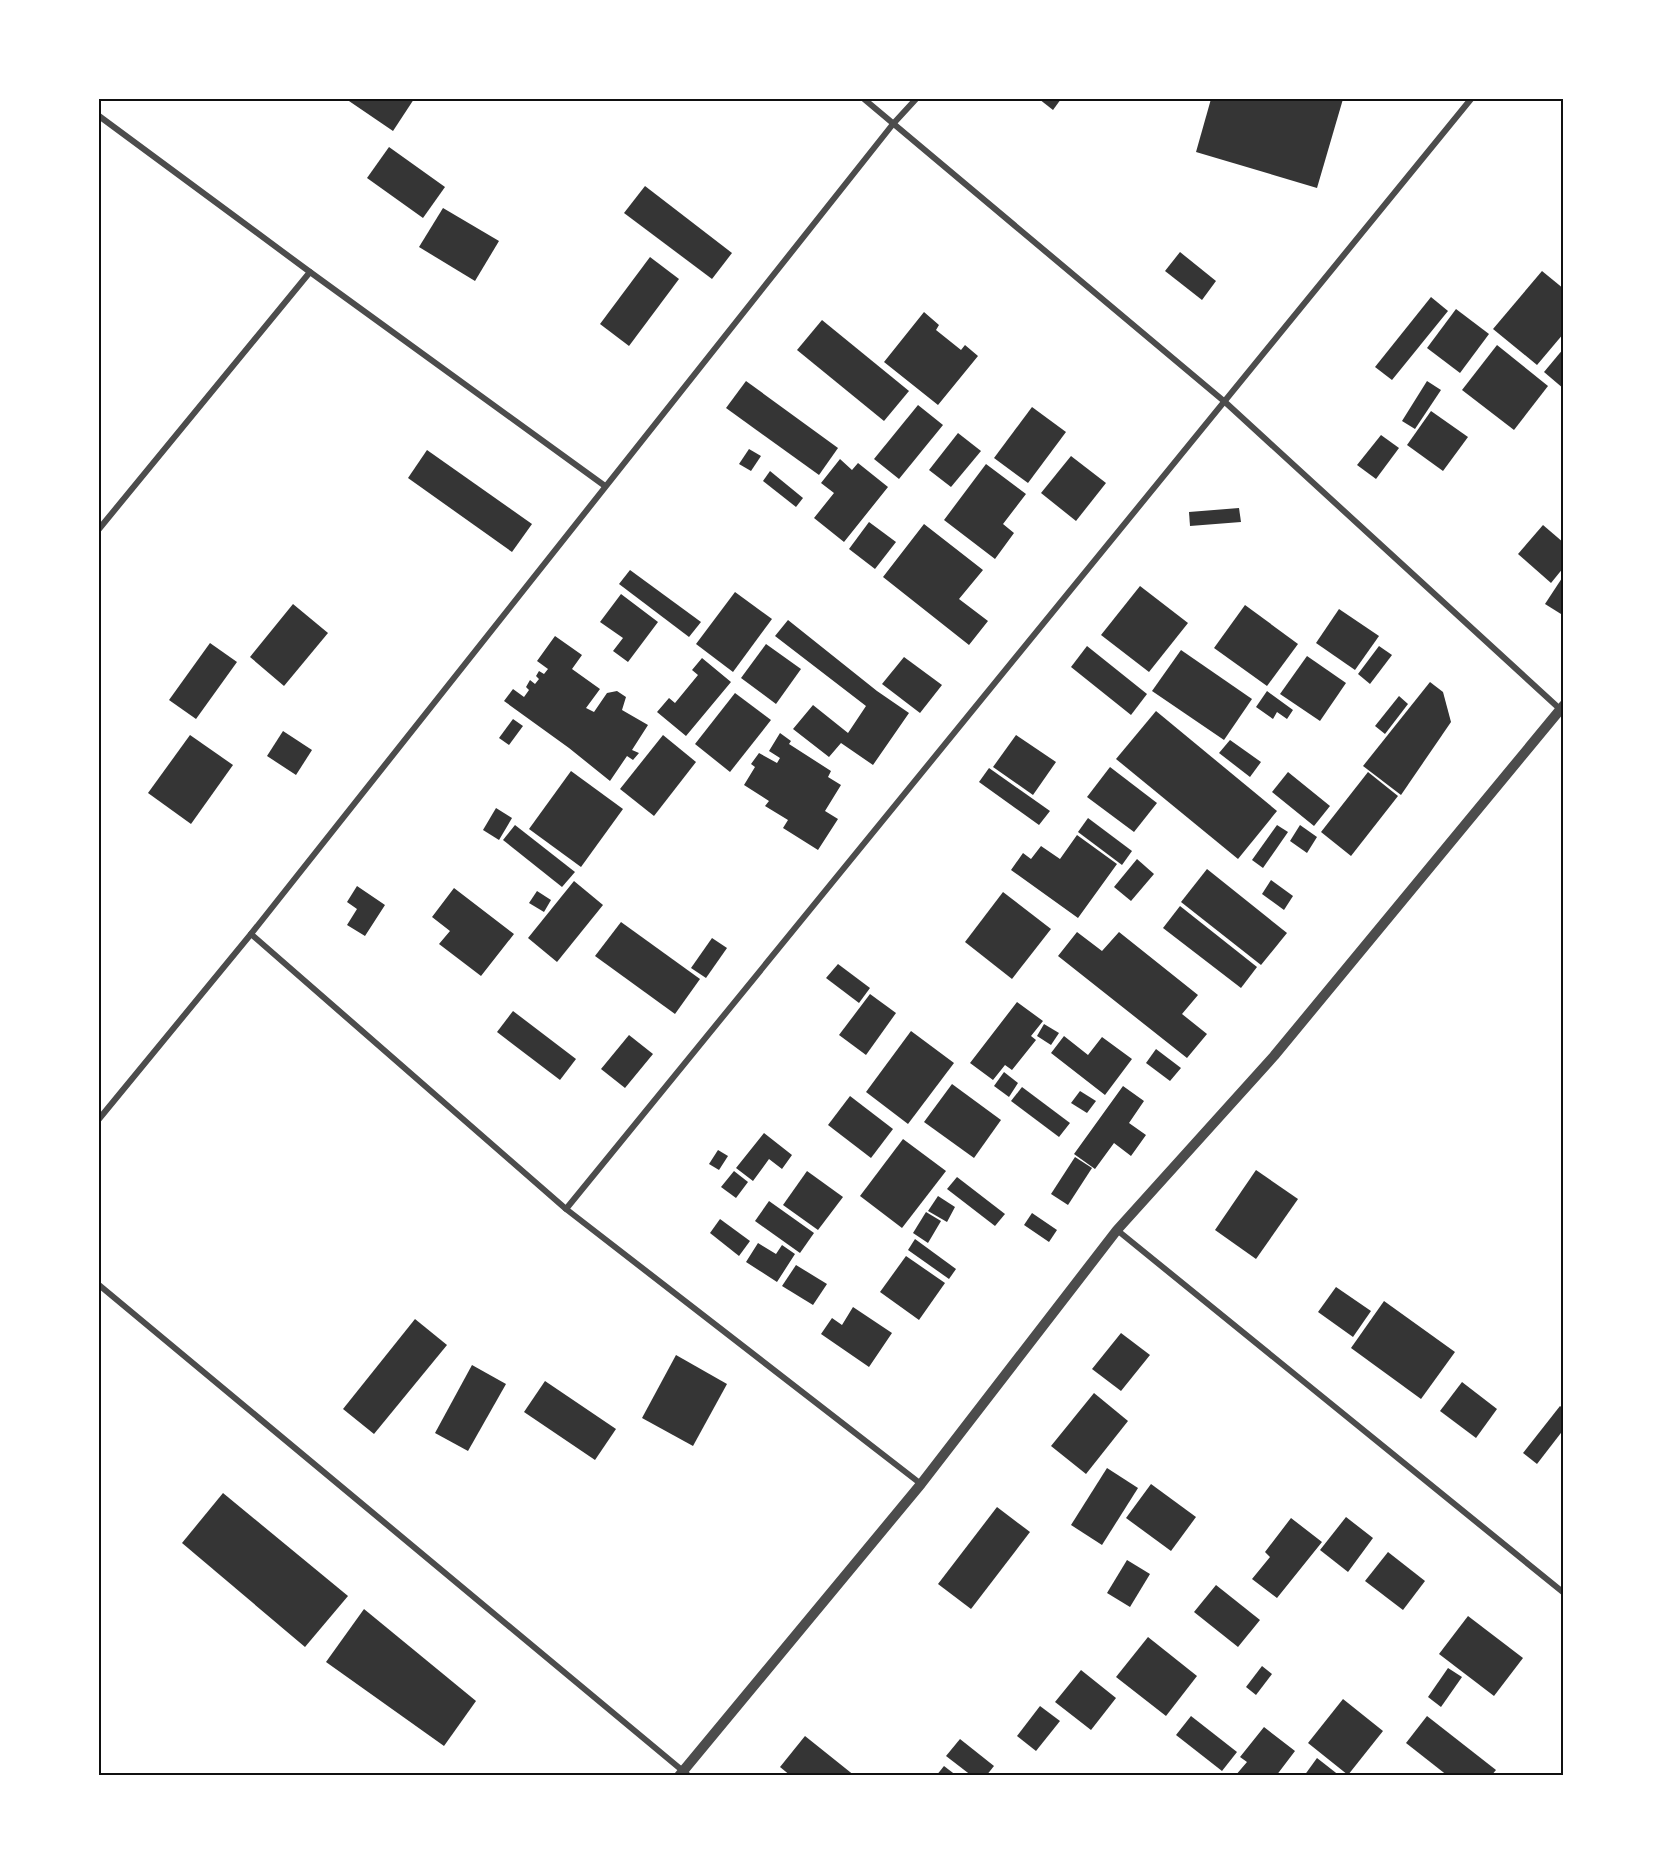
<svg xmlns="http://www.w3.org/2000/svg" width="1663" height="1875" viewBox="0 0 1663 1875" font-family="Spectral,serif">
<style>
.building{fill:#353535}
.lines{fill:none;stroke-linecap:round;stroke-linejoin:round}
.minor{stroke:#4c4c4c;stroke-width:6}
.tertiary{stroke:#4c4c4c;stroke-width:10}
.neatline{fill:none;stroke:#111;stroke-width:2}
</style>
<rect width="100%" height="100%" fill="#fff"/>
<g class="building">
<polygon points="346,99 414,99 393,131"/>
<polygon points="1039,99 1061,99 1053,110"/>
<polygon points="1211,99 1343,99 1317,188 1196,152"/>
<polygon points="389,147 445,187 423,218 367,178"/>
<polygon points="645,186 732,253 712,279 624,213"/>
<polygon points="443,208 499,241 475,281 419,247"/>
<polygon points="1180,252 1216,281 1202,300 1165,271"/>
<polygon points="650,257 679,279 629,346 600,324"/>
<polygon points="1542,271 1564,289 1564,333 1537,365 1493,329"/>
<polygon points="1431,297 1448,311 1392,380 1375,367"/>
<polygon points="1456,309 1489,334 1460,373 1427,348"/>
<polygon points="924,312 939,325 936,330 961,350 965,345 978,356 938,405 884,362"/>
<polygon points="822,320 909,391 884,421 797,350"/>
<polygon points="1497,345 1548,386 1514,430 1462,390"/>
<polygon points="1564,348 1564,389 1544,372"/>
<polygon points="746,381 838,448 819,475 726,408"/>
<polygon points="1427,381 1441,390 1415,429 1402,421"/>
<polygon points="918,405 943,425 899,479 874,459"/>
<polygon points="1032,407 1066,432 1028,483 994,458"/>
<polygon points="1431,411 1468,437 1443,471 1407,445"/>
<polygon points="958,433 981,451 951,487 929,470"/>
<polygon points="1381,435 1399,448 1376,479 1357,465"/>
<polygon points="749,449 761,456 751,471 739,464"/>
<polygon points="427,450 532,524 512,552 408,478"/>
<polygon points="1071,456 1106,483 1076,521 1041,493"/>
<polygon points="840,459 852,470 858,463 888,487 844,542 814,518 834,493 821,483"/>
<polygon points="986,464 1026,494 1003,524 1014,533 995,559 944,520"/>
<polygon points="770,471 803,498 796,507 763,481"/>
<polygon points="1239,508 1241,522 1190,526 1189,512"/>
<polygon points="869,522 896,542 875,569 849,549"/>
<polygon points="924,524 983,570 959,599 988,621 969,645 883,577"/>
<polygon points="1543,525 1564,543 1564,567 1551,583 1518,554"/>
<polygon points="630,570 701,622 689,637 619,584"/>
<polygon points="1564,575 1564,610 1561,614 1545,604"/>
<polygon points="1140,586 1188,623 1149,672 1101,635"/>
<polygon points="735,592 772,619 733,672 696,644"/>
<polygon points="621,594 658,622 628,662 613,651 623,638 600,622"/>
<polygon points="293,604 328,633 284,686 250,657"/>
<polygon points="1245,605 1298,644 1267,686 1214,648"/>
<polygon points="1339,609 1379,636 1355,670 1316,643"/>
<polygon points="788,620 877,691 909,713 873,765 841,743 829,757 793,729 813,705 848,733 866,706 775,636"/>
<polygon points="555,636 582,655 572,669 600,689 586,708 594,712 607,693 617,691 626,697 622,710 648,725 632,750 639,753 633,760 627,756 610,781 569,748 504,701 513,689 524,697 529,690 526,687 530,680 535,684 539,679 536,676 539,671 544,674 548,669 537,661"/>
<polygon points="210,643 237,662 196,719 169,700"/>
<polygon points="766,644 801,669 776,704 741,678"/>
<polygon points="1087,646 1147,694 1131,715 1071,667"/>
<polygon points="1379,646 1392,655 1370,684 1358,674"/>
<polygon points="1181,650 1252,699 1224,740 1152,691"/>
<polygon points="1307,656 1346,683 1320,721 1280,694"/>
<polygon points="904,657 942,685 920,713 882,684"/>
<polygon points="702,658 731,682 686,736 657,712 669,698 675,703 698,675 692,670"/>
<polygon points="1430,682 1443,692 1451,722 1401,795 1363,766"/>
<polygon points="1267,691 1293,710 1287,719 1277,712 1273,719 1256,707"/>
<polygon points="735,693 771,720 730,772 695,744"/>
<polygon points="1399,696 1408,704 1385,734 1375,726"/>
<polygon points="1156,711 1277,811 1238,859 1116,759"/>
<polygon points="513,719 523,726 509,745 499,738"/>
<polygon points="283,731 312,750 296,775 267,756"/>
<polygon points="780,733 791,741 789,744 831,771 828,777 841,785 825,811 838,819 818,850 783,828 788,820 765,806 769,801 744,785 755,767 751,764 759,753 777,763 780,758 769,751"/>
<polygon points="190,735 233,765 191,824 148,793"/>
<polygon points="663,735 696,762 654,816 620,789"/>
<polygon points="1016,735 1056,762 1033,795 993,767"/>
<polygon points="1230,740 1261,762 1250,777 1219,753"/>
<polygon points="1110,767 1157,803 1134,832 1087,797"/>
<polygon points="989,768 1050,811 1039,825 979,782"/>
<polygon points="571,771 623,809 581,867 529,829"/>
<polygon points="1288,772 1330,806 1314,826 1272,792"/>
<polygon points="1368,772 1398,796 1351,856 1321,832"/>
<polygon points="496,808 512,818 499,840 483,830"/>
<polygon points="1088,818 1132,851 1122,865 1078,832"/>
<polygon points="515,825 575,872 562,887 503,840"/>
<polygon points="1277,825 1288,832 1263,868 1252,860"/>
<polygon points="1300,825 1317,837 1307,853 1290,841"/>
<polygon points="1077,835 1117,864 1078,918 1011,870 1023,853 1031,859 1041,846 1060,859"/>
<polygon points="1137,859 1154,874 1131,901 1114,887"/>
<polygon points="1207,869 1287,933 1261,965 1181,902"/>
<polygon points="1271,880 1293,896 1284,910 1262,894"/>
<polygon points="574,881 603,905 557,962 528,938"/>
<polygon points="357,886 385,905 365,936 347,925 357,909 347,902"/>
<polygon points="454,888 514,934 481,976 439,944 450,931 432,917"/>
<polygon points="537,891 551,900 544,912 529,903"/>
<polygon points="1003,892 1051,929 1012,979 965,942"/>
<polygon points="1180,906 1257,967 1241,988 1163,928"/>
<polygon points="621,922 700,979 675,1014 595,956"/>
<polygon points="1077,932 1102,951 1119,932 1198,995 1182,1014 1207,1034 1187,1058 1058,956"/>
<polygon points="712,938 727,948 706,978 691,968"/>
<polygon points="838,964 870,988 859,1003 826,978"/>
<polygon points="870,994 896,1013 866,1055 839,1035"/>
<polygon points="1017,1002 1043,1021 1031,1036 1036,1040 1012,1070 1005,1065 993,1080 970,1063"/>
<polygon points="513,1011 576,1059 560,1080 497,1032"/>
<polygon points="1044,1024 1059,1033 1051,1045 1037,1036"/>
<polygon points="911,1031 954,1063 908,1124 866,1092"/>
<polygon points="629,1035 653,1054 625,1088 601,1069"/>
<polygon points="1064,1036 1088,1055 1102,1037 1132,1059 1105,1095 1051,1053"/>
<polygon points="1156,1049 1181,1068 1170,1081 1146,1063"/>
<polygon points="1004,1072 1018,1083 1009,1097 994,1086"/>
<polygon points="952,1084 1001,1120 974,1158 924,1122"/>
<polygon points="1123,1086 1144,1101 1129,1123 1146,1135 1131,1156 1114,1143 1095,1169 1074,1154"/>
<polygon points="1022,1087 1070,1123 1059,1137 1011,1101"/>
<polygon points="1080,1091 1096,1101 1087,1113 1071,1103"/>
<polygon points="850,1096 893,1129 871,1158 828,1125"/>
<polygon points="764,1133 792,1155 782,1169 769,1159 753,1181 736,1168"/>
<polygon points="903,1139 946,1171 902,1228 860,1196"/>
<polygon points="718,1150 728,1156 719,1170 709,1164"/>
<polygon points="1075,1157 1092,1168 1068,1205 1051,1194"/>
<polygon points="1256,1170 1298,1199 1256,1259 1215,1230"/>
<polygon points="734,1171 748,1182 736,1198 721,1187"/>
<polygon points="807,1171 843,1197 818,1230 783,1205"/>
<polygon points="957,1177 1005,1214 995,1226 947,1189"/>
<polygon points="938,1196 955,1207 947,1222 928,1211"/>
<polygon points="769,1201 814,1233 800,1253 755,1221"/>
<polygon points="926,1212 941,1221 928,1243 913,1233"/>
<polygon points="1032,1213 1057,1230 1049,1242 1024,1225"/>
<polygon points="720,1219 750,1241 739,1256 710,1233"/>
<polygon points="915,1239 956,1269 949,1279 908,1250"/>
<polygon points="758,1243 776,1254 782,1245 795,1254 777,1282 746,1262"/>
<polygon points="906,1256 945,1283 919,1320 880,1292"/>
<polygon points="796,1265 827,1284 813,1305 782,1286"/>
<polygon points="1336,1287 1371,1311 1353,1337 1318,1312"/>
<polygon points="1384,1301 1455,1352 1421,1399 1351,1348"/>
<polygon points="853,1307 892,1333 869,1367 821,1334 832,1318 842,1325"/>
<polygon points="415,1319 447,1345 374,1434 343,1409"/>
<polygon points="1121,1333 1150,1355 1121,1391 1092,1369"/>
<polygon points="676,1355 727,1384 693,1446 642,1418"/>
<polygon points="472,1365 506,1384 468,1451 435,1433"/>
<polygon points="545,1381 616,1429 595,1460 524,1412"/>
<polygon points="1462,1382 1497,1409 1476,1438 1440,1411"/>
<polygon points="1094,1393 1128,1421 1086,1474 1051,1446"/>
<polygon points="1560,1406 1564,1409 1564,1429 1537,1464 1523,1453"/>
<polygon points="1107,1468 1138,1488 1102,1545 1071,1525"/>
<polygon points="1151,1484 1196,1517 1171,1551 1126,1518"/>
<polygon points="223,1493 348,1596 305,1647 182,1543"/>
<polygon points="997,1507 1030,1532 971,1609 938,1584"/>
<polygon points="1346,1517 1373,1538 1348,1572 1320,1550"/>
<polygon points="1291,1518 1322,1542 1277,1598 1252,1579 1270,1557 1265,1552"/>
<polygon points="1388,1552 1425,1581 1403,1610 1365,1581"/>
<polygon points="1127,1560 1150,1574 1130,1607 1107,1593"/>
<polygon points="1216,1585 1260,1620 1238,1647 1194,1612"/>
<polygon points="364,1609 476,1701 444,1746 326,1662"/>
<polygon points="1468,1616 1523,1658 1494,1696 1439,1654"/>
<polygon points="1148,1637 1197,1676 1166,1716 1116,1677"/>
<polygon points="1262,1666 1272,1674 1256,1695 1246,1687"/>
<polygon points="1448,1668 1462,1677 1441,1707 1428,1697"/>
<polygon points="1081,1670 1116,1698 1091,1730 1055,1702"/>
<polygon points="1343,1699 1383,1731 1348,1775 1308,1743"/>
<polygon points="1040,1706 1060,1721 1036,1751 1017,1736"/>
<polygon points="1191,1716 1237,1752 1222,1771 1176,1735"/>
<polygon points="1427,1716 1496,1770 1491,1776 1448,1776 1406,1743"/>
<polygon points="1264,1727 1295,1751 1276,1776 1235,1776 1247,1762 1240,1757"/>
<polygon points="805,1736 855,1776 791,1776 780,1767"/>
<polygon points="960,1739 994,1766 986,1776 972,1776 946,1756"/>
<polygon points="1317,1758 1340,1776 1304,1776"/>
<polygon points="944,1766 957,1776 936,1776"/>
</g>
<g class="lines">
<g class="minor">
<polyline points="864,99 1225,402 1561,710"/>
<polyline points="99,116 310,272 605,486"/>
<polyline points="99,529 310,272"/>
<polyline points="251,934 566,1209 921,1484"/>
<polyline points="99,1119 251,934 893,124 916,99"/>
<polyline points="566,1209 1471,99"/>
<polyline points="1117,1230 1564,1593"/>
<polyline points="99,1285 689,1776"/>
</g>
<polyline class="tertiary" points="679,1776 921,1484 1117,1230 1274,1056 1564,705"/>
</g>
<rect width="1663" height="1875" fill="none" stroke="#ffffff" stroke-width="201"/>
<rect x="100" y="100" width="1462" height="1674" class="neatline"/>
</svg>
